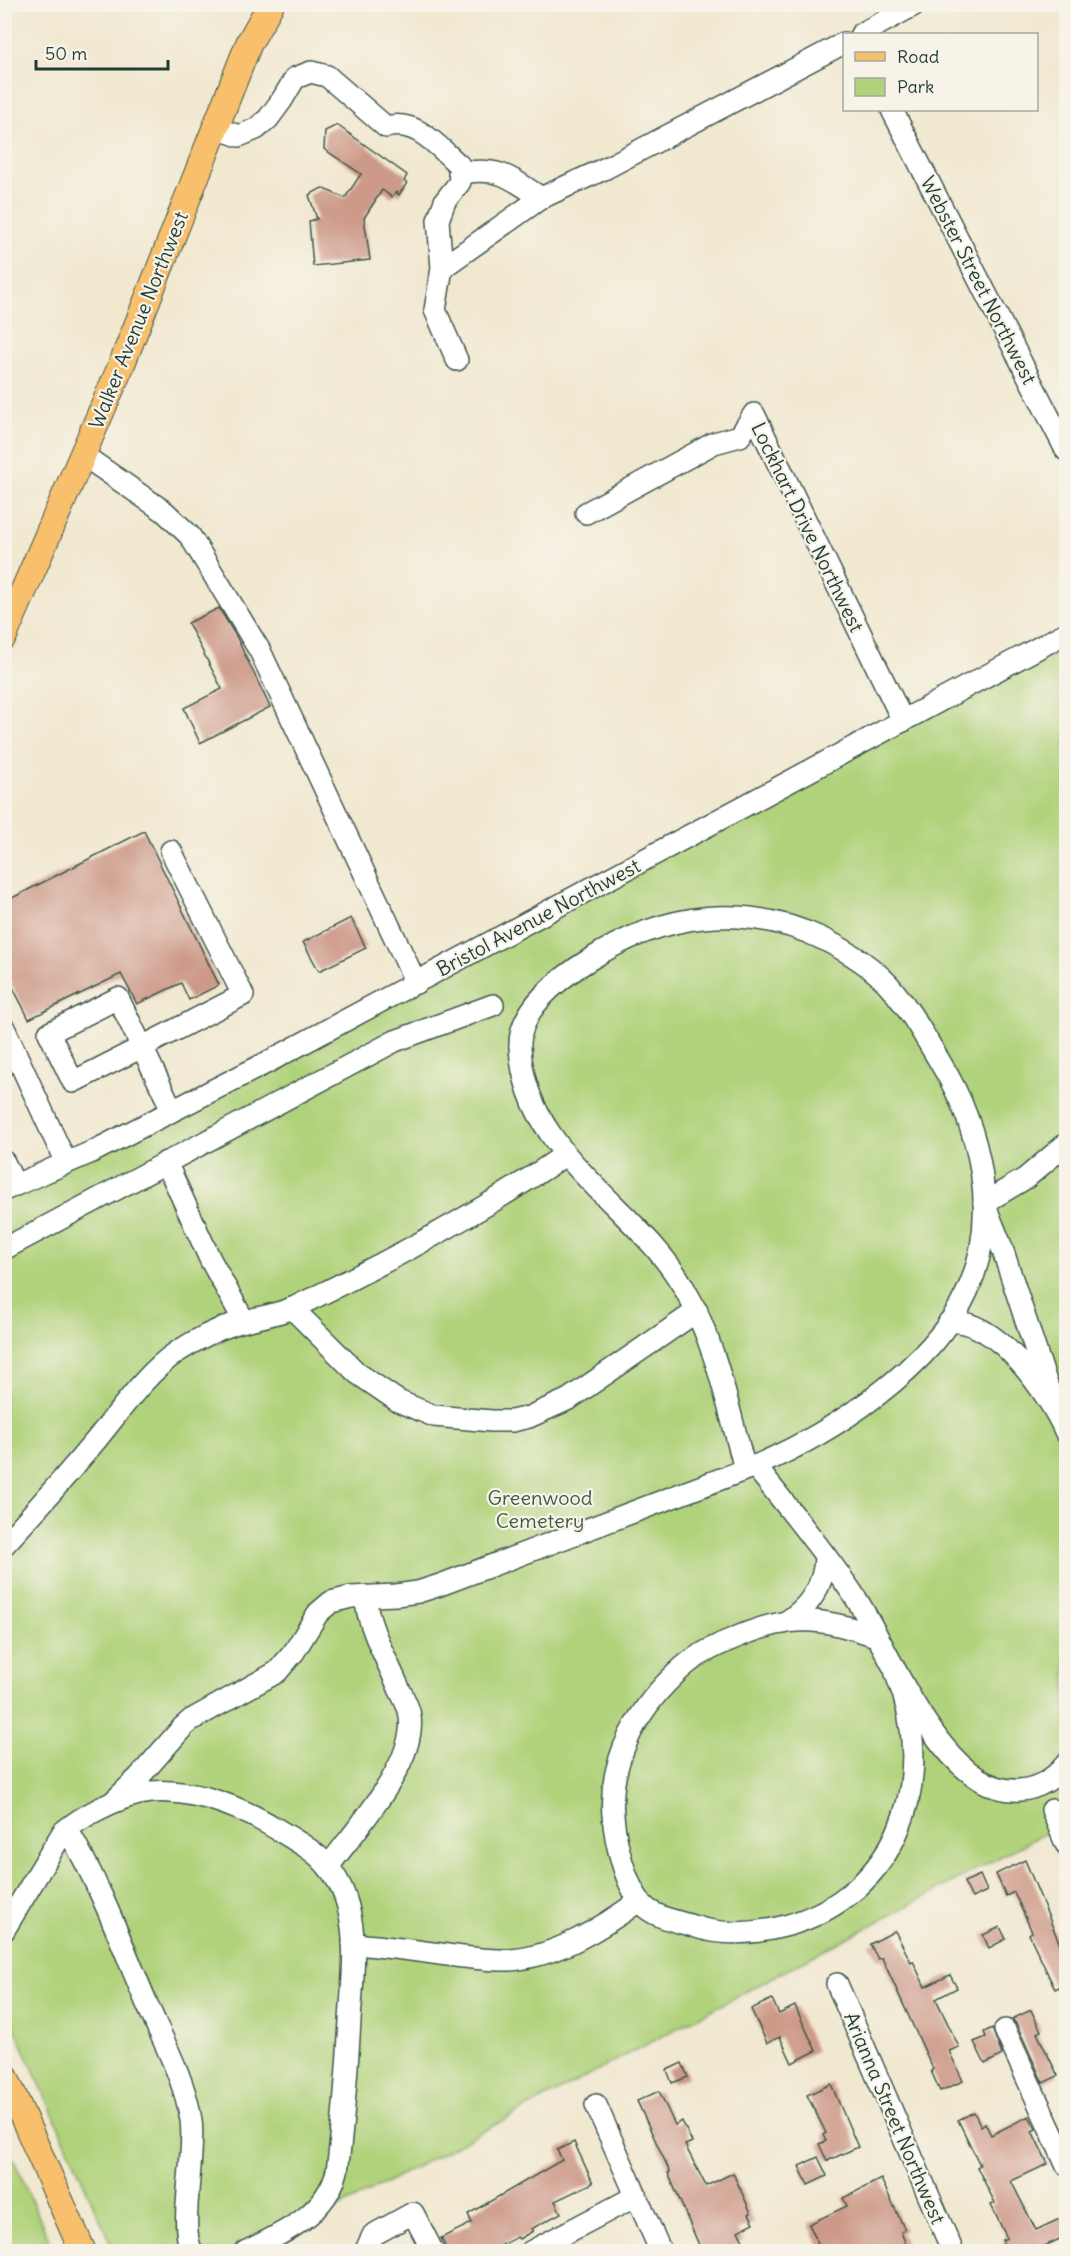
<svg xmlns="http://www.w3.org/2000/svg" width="1071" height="2256" viewBox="0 0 1071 2256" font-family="Delius,sans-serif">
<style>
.green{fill:#b0d27a;stroke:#688857;stroke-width:1.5}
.building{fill:#cd9a89}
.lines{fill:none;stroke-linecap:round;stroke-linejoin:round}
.minor-casing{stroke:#3e574b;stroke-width:24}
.major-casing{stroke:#3e574b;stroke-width:28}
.minor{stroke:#fff;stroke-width:21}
.major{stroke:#f8bf6c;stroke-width:26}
.labels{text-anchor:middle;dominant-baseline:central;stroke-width:4.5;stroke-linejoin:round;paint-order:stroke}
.street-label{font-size:20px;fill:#1f3d34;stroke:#f7f3e8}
.park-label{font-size:20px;fill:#3c5b42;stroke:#f7f3e8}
</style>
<rect width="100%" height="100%" fill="#f7f3e8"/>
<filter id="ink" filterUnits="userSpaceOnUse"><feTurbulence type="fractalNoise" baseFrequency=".0167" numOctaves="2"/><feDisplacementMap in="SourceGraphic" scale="12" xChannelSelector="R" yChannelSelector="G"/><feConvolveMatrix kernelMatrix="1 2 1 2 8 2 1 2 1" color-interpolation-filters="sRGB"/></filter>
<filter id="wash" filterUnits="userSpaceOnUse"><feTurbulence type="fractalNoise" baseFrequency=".008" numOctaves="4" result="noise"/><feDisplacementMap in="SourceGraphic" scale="24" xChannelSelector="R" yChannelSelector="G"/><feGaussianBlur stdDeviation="1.35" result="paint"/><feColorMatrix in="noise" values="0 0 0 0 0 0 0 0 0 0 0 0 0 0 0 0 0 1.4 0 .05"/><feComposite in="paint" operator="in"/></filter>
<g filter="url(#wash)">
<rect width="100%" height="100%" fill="#f1e8d0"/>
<g class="green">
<polygon points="1066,643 1066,1822 257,2251 114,2251 5,2006 4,1198"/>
<polygon points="4,2140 5,2140 54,2251 5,2251"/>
</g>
<g id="blocks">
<g class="building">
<polygon points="337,125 407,175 404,181 407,183 399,195 396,192 392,197 382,190 364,218 370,260 313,266 309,221 317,219 309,195 322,188 345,198 361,174 324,149 325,131"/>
<polygon points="219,608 236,636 270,707 200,743 184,708 222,689 188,623"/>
<polygon points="144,831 219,985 189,1000 181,983 137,1004 121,974 29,1019 4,970 4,902"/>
<polygon points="351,918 366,948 319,971 303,942"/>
<polygon points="1025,1860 1066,1959 1066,1984 1055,1989 1029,1934 1032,1932 1014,1892 1006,1896 996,1874"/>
<polygon points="980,1875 987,1891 972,1898 964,1882"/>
<polygon points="1000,1927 1006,1939 989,1948 983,1935"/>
<polygon points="895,1931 911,1962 913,1961 925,1987 950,1975 957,1988 936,1999 959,2047 949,2051 963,2081 940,2091 931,2071 933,2069 882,1958 878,1959 870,1944"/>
<polygon points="772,1999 779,2014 795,2006 816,2051 792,2063 780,2037 767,2043 751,2009"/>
<polygon points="1031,2010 1041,2031 1037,2033 1058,2076 1043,2083 1017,2025 1012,2019"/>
<polygon points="992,2028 1002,2055 985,2064 974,2042 986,2037 984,2032"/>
<polygon points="682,2063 688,2077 672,2083 667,2070"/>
<polygon points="831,2084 858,2147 827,2161 819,2144 826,2141 823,2135 826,2133 807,2095"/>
<polygon points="659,2091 675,2125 682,2121 692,2142 685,2145 706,2186 733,2173 751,2213 749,2214 754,2223 738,2231 743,2241 725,2252 702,2252 668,2173 670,2172 637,2101"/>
<polygon points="974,2112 981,2126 985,2123 991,2135 1029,2116 1036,2129 1032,2131 1048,2164 1011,2181 1036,2230 1066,2216 1066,2236 1032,2252 1008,2252 1002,2240 1007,2238 991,2205 995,2203 977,2167 980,2165 958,2120"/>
<polygon points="574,2142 593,2183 555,2201 561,2213 531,2229 533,2231 519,2239 517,2237 489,2252 448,2252 441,2238 472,2223 468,2214 562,2160 557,2150"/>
<polygon points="818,2157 827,2176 808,2185 799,2166"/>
<polygon points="881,2179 905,2230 901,2232 909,2252 822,2252 809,2224 847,2206 843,2198"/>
</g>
</g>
</g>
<g filter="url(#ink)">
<use href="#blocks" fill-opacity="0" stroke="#3e574b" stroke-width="1.5"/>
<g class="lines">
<g class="minor-casing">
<g id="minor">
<polyline points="861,34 916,4"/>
<polyline points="892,110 1066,450"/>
<path d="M216,128l23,8 17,-7 12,-10 14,-19 13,-22 16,-6 16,4 59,51c31,-8 51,19 73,38l1,17 -15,19 -7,19 4,48 99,-70 65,-30 238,-125"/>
<path d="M459,173c41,-6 49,3 82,25"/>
<polyline points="442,268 435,310 457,360"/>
<polyline points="83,455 165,512 190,536 260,651 416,983"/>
<polyline points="586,513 714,443 740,436 754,414 903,721"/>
<polyline points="171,851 243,995 142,1047 172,1110"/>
<polygon points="118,998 142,1047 73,1082 49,1033"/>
<polyline points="4,1028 66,1163"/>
<polyline points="4,1162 15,1185"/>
<polyline points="166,1162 210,1259 244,1321"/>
<polyline points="4,1190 94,1151 266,1063 1066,633"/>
<polyline points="4,1249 395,1041 493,1005"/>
<polyline points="292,1308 357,1373 398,1401 434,1416 492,1421 512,1421 529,1417 569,1399 697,1311"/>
<path d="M949,1322c48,-4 100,72 117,111"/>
<polyline points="1055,1409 1002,1248 984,1203 1026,1178 1066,1144"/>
<path d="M755,1466c34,43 69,85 100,131 35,52 87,199 165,193 18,-1 35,-12 46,-26"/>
<path d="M4,1545c32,-35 63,-70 93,-106 23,-28 50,-67 80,-87 17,-11 38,-22 57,-28 20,-6 43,-9 61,-17 93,-45 185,-94 270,-152"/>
<path d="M784,1623c24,-14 41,-38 41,-67"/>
<path d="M876,1636c-24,-8 -53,-17 -78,-15 -31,1 -93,26 -116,47 -41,36 -74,90 -69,147 2,26 12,69 29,89 11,13 34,17 51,22 28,10 63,8 92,0 114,-31 154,-148 111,-252"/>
<path d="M114,1801l25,-24 44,-50 8,-7 86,-48 17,-20 24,-39 13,-11 20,-5 45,-2 22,-3 22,-7 315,-119c75,-32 177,-97 212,-174 34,-75 14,-163 -27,-230 -16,-27 -31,-54 -52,-78 -17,-18 -41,-33 -63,-44 -80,-39 -162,-27 -236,20 -29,18 -71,49 -69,87 5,108 114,156 163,239 33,56 45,122 62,183"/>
<polyline points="1052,1810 1066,1844"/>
<path d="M67,1829c33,55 55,116 80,175 16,37 38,76 44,116 5,35 -13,106 1,132"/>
<path d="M328,1867c27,-37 89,-104 82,-151 -1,-10 -8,-20 -12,-30 -12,-28 -30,-59 -33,-90"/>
<path d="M4,1930l59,-98c11,-9 22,-16 34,-22 40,-21 66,-23 110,-12 28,8 53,20 78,36 13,8 27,15 37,26 42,42 31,108 28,161 -3,50 -6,100 -13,150 -11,44 -54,62 -92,81"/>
<path d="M353,1944c29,2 58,6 87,10 23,3 47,7 70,6 46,-3 93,-33 129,-59"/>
<polyline points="837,1984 953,2252"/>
<polyline points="1005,2030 1066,2164"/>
<polyline points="596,2105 661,2252"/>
<polyline points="365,2252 373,2235 413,2213 433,2252"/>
<polyline points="530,2252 636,2196"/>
</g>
</g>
<g class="major-casing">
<g id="major">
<polyline points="4,636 121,366 249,43 271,4"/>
<polyline points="4,2074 83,2252"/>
</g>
</g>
<use href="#minor" class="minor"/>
<use href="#major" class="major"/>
</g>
</g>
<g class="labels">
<g class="street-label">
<text transform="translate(979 280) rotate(63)">Webster Street Northwest</text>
<text transform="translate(138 320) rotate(-68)">Walker Avenue Northwest</text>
<text transform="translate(808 527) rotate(64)">Lockhart Drive Northwest</text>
<text transform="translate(538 917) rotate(-28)">Bristol Avenue Northwest</text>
<text transform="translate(895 2118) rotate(67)">Arianna Street Northwest</text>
</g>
<g class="park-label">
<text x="540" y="1497">Greenwood<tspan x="540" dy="23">Cemetery</tspan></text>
</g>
</g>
<rect width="1071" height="2256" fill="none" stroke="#f7f3e8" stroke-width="24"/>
<rect x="843" y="33" width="195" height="78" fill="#f7f3e8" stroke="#a1aaa0" stroke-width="1.5"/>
<rect x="855" y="52" width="30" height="9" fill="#f8bf6c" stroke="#a1aaa0" stroke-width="1.5"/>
<text x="897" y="63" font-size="18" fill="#1f3d34">Road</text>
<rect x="855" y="78" width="30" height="18" fill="#b0d27a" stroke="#a1aaa0" stroke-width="1.5"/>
<text x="897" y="93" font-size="18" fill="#1f3d34">Park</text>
<path d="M36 60v9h132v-9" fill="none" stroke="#1f3d34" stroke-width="3"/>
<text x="45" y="60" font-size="18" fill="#1f3d34" stroke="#f7f3e8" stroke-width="4.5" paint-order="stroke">50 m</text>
</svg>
